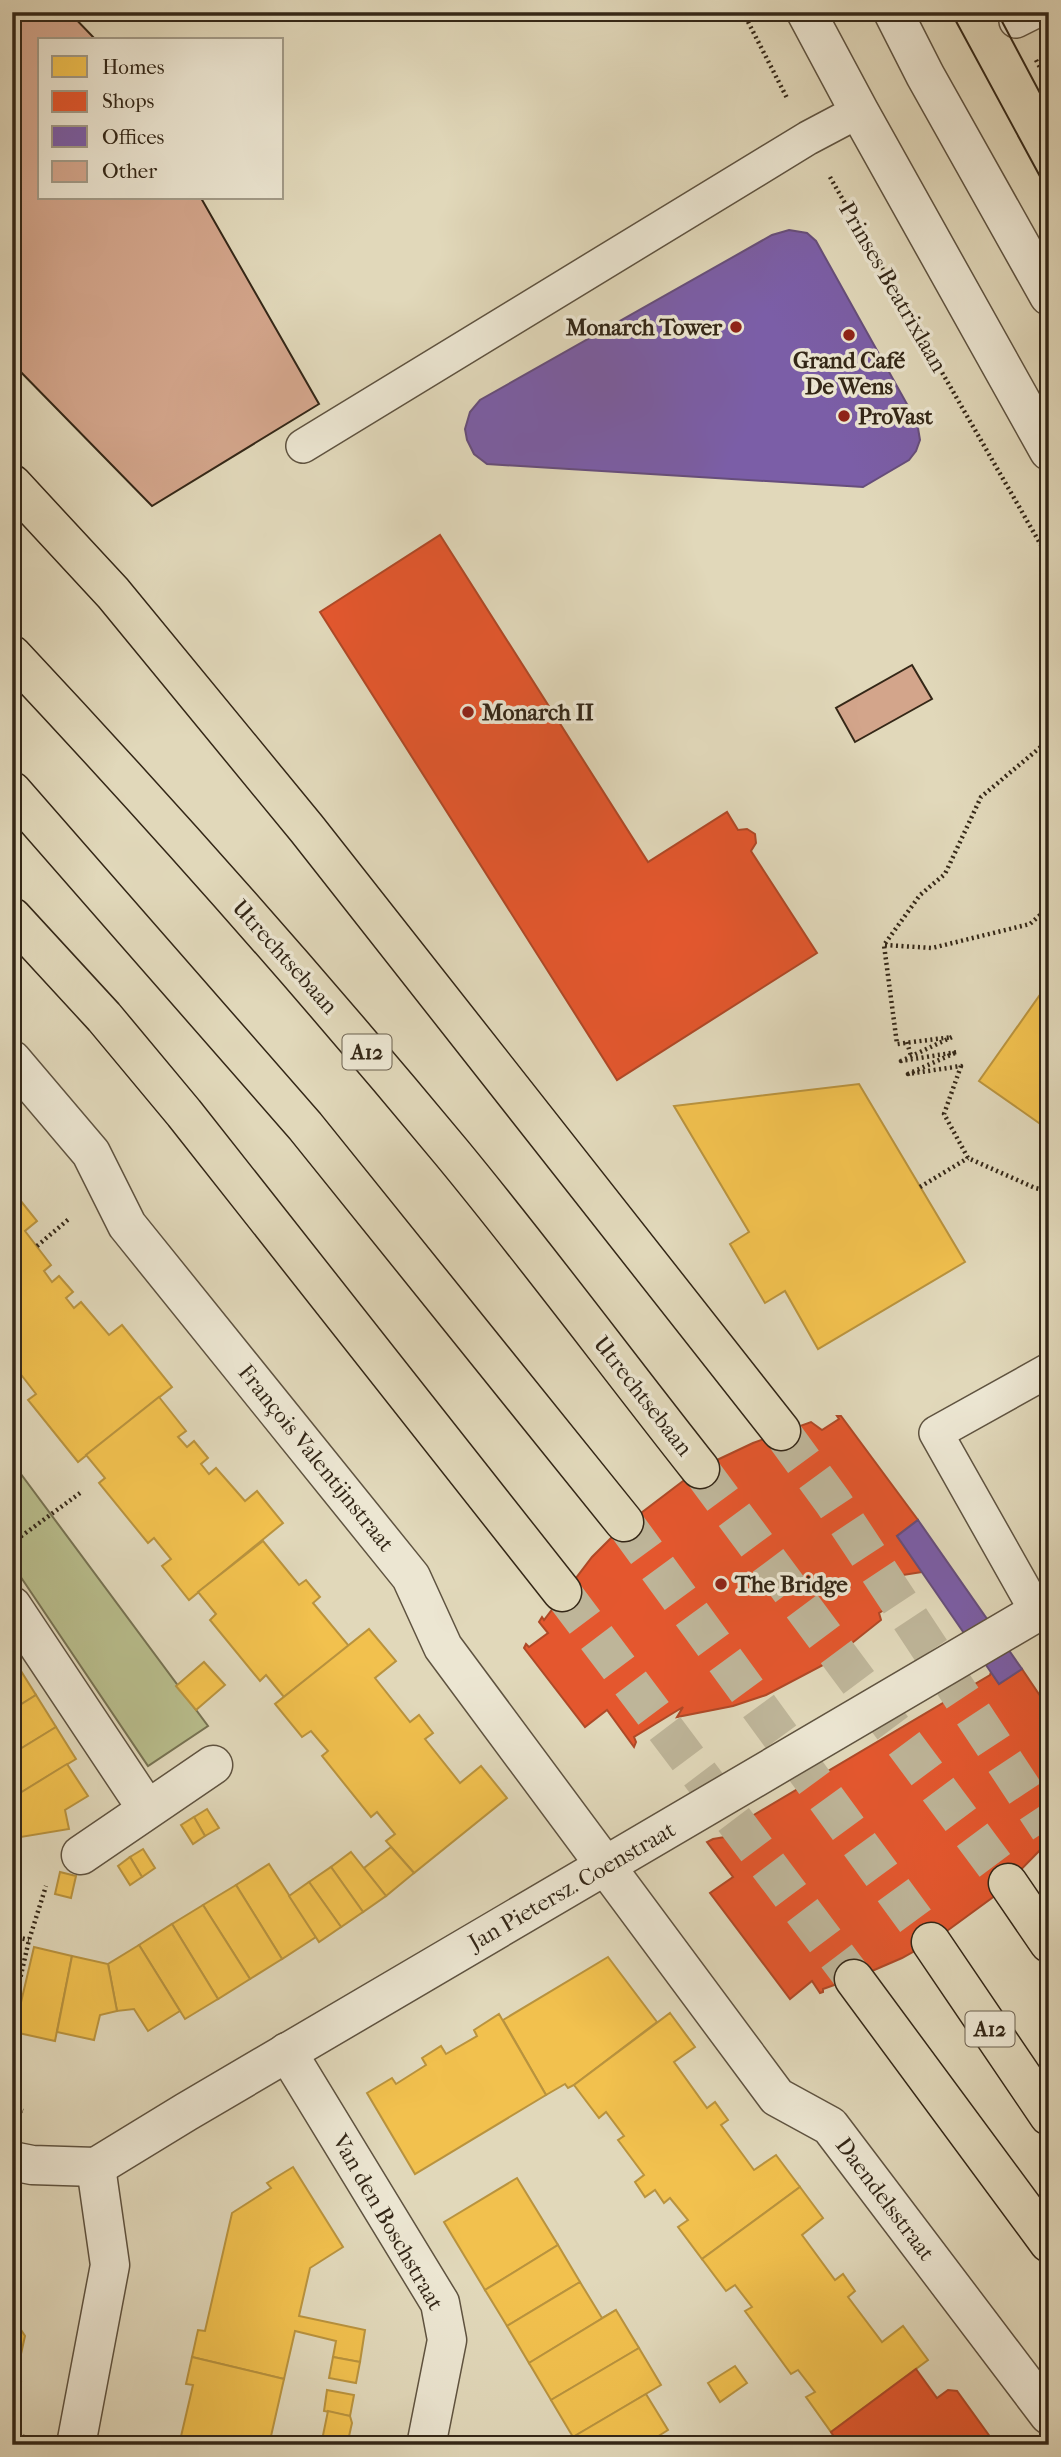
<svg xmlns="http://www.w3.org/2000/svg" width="1061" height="2457" viewBox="0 0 1061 2457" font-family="'IM FELL French Canon',serif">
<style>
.green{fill:#b8bd8c;stroke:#767252;stroke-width:2}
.homes{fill:#f2c14e;stroke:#b9933e;stroke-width:2}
.shops{fill:#e4572e;stroke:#af4927;stroke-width:2}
.offices{fill:#7b5ea7;stroke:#664e7c;stroke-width:2}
.building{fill:#d3a58b;stroke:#342717;stroke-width:2}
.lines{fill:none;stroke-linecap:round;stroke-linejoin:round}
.primary-tunnel{stroke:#beb599;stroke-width:38;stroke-dasharray:38 19;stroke-linecap:butt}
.service-casing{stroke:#5f5340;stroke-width:36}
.minor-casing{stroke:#5f5340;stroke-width:41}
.tertiary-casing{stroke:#5f5340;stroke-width:41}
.primary-casing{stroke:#342717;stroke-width:41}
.path{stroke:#342717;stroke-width:4.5;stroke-dasharray:2 3.5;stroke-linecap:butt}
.service{stroke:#ece6d2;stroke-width:33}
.minor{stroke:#ece6d2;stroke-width:38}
.tertiary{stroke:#ece6d2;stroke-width:38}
.primary{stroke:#e1d8ba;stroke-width:38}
.tram{stroke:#342717;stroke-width:2}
.poi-dot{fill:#8f2418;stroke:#ece6d2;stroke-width:2.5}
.labels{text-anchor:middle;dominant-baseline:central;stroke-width:7;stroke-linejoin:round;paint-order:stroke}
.shield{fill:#ece6d2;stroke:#6b604f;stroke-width:2}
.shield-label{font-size:21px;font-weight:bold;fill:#342717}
.street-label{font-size:23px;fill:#342717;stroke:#ece6d2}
.poi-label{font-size:23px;font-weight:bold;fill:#342717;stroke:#ece6d2;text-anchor:start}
</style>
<rect width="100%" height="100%" fill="#e1d8ba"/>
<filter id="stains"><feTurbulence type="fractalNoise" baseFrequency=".00286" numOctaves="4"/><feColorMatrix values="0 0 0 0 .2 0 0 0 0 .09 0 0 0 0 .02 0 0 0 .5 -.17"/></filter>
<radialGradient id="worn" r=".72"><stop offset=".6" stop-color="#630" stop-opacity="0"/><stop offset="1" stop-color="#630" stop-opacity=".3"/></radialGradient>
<polygon class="green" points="12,1462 208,1726 148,1766 12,1564"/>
<g class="homes">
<polygon points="1049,982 1049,1130 979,1081"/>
<polygon points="859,1084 965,1262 818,1349 785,1291 765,1303 730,1244 749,1232 674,1106"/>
<polygon points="12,1190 37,1221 25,1231 51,1265 44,1271 52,1282 59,1276 73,1292 66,1298 74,1308 81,1302 109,1335 122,1325 172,1387 78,1462 28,1400 36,1394 19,1372 12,1377"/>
<polygon points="159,1397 186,1431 178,1437 187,1447 194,1441 208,1458 201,1464 209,1474 216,1468 245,1501 257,1491 283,1523 189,1600 162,1566 171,1559 154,1538 148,1543 99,1483 105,1478 86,1455"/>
<polygon points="263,1541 299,1585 306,1580 320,1597 313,1603 349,1646 284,1697 266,1675 260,1681 210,1620 216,1614 198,1592"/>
<polygon points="369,1629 396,1661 375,1678 410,1722 419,1715 433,1733 425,1739 460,1783 481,1766 507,1798 414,1873 386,1841 395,1834 377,1812 371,1817 322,1756 328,1751 311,1731 302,1737 275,1704"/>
<polygon points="204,1662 225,1685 196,1710 176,1686"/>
<polygon points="16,1663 36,1695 12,1710 12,1665"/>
<polygon points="36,1695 56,1727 12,1754 12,1710"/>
<polygon points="56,1727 76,1759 12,1798 12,1754"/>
<polygon points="67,1764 88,1796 65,1810 69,1829 21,1837 12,1823 12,1798"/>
<polygon points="207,1809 219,1828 205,1836 194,1817"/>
<polygon points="194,1817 205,1836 193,1844 181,1825"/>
<polygon points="391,1847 414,1873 386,1896 364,1868"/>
<polygon points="143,1849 155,1868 142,1877 130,1857"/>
<polygon points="351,1852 386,1896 363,1912 331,1867"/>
<polygon points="130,1857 142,1877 130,1885 118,1866"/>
<polygon points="269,1864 316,1937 282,1959 236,1885"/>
<polygon points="331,1867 363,1912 341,1927 309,1882"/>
<polygon points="60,1872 76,1876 71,1898 55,1894"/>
<polygon points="309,1882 341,1927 319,1942 289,1896"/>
<polygon points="236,1885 282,1959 250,1979 203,1905"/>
<polygon points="203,1905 250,1979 218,1999 172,1924"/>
<polygon points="172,1924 218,1999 185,2019 139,1945"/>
<polygon points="139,1945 180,2011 148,2031 134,2009 117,2011 108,1964"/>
<polygon points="34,1947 72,1956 55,2041 14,2032"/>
<polygon points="72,1956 108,1964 117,2011 100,2015 94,2040 57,2032"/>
<polygon points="608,1957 657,2022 574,2085 568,2088 565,2084 546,2095 503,2020"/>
<polygon points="670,2013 695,2047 674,2062 707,2108 715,2102 728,2120 721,2125 754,2170 776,2155 800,2187 702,2259 678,2227 688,2220 670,2198 664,2203 655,2190 645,2197 635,2182 644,2175 618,2140 624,2136 606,2112 599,2118 574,2085"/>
<polygon points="499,2014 546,2095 415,2174 367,2093 392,2078 396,2084 426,2065 422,2058 441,2046 446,2054 477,2036 474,2030"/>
<polygon points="293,2167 343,2247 310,2268 299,2316 365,2330 360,2362 333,2357 336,2341 295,2331 284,2379 192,2357 198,2330 205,2331 232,2213 271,2188 267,2183"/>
<polygon points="517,2178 558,2245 485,2290 444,2222"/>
<polygon points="800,2187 823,2218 802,2235 835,2280 843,2274 855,2291 848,2297 882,2342 903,2326 928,2360 831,2432 806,2397 815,2392 798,2370 791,2374 745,2311 752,2307 735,2285 726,2291 702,2259"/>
<polygon points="558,2245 580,2282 507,2326 485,2290"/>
<polygon points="580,2282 602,2318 616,2310 529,2363 507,2326"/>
<polygon points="616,2310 639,2348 551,2400 529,2363"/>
<polygon points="12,2316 25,2336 15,2381 21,2382 15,2414 12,2415"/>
<polygon points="639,2348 661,2385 573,2437 551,2400"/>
<polygon points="192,2357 284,2379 269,2445 179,2445 193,2385 186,2384"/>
<polygon points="333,2357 360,2362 356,2383 329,2378"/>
<polygon points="735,2366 747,2383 720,2402 708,2383"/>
<polygon points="327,2390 354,2395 350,2416 324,2411"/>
<polygon points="646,2394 668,2430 644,2445 578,2445 573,2437"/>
<polygon points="328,2411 350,2416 352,2423 347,2445 321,2445"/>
</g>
<g class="shops">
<polygon points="440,535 648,862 727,812 738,830 747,829 755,834 756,843 751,851 817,953 617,1080 320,612"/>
<polygon points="837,1416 841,1416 918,1520 897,1536 922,1572 871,1580 874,1594 880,1594 884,1599 884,1610 879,1613 881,1620 827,1663 766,1695 733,1706 677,1717 683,1707 634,1737 636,1742 634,1747 607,1710 585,1727 524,1648 526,1644 529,1647 548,1633 539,1622 542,1617 544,1620 592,1557 620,1529 683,1481 717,1460 753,1443 811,1422 822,1430 839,1419"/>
<polygon points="1022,1669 1049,1709 1049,1841 996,1895 936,1939 902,1958 865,1974 823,1989 823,1992 820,1993 812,1981 790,1999 710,1893 733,1877 707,1842 713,1839 755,1832 747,1819 990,1675 991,1672 999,1684"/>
<polygon points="916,2369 937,2398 948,2390 957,2391 996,2445 839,2445 831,2432"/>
</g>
<g class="offices">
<polygon points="789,230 807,233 816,241 917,422 920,440 916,451 909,460 863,487 487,464 474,454 467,440 465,429 470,412 480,400 772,235"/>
<polygon points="918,1520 1022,1669 999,1684 897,1536"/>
</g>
<g class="building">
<polygon points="12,12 69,12 96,40 40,40 40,198 201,198 319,404 152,506 12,363"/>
<polygon points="912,665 932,699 855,742 836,708"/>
</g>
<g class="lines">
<g class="primary-tunnel">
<polyline points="781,1431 833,1502 1049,1829"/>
<polyline points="700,1469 1008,1883"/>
<polyline points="624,1522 931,1942"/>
<polyline points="562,1592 854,1979"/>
</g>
<g class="service-casing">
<g id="service">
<polyline points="1016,21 1034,12"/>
<polyline points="303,446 808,138 859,111"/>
<polyline points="1037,1612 936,1433 1049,1370"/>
</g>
</g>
<g class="minor-casing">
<g id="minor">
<polyline points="12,1060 91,1153 127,1225 411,1577 443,1647 777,2097 830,2126 1049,2415"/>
<polyline points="12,1606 147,1809"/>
<polyline points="81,1855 213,1765"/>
<polyline points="287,2052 440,2303 447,2340 427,2441 430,2445"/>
<polyline points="12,2161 32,2165 96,2167"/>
<polyline points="96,2167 186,2112 1049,1605"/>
<polyline points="76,2445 110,2265 96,2167"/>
</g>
</g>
<g class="tertiary-casing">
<g id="tertiary">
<polyline points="806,12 859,111 1049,451"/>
<polyline points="893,12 925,75 1049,296"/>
</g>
</g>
<g class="primary-casing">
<g id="primary">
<polyline points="12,484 113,593 307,829 781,1431"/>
<path d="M12,655c151,161 299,328 440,498 85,103 165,211 248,316"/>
<polyline points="12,791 305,1126 624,1522"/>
<polyline points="12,917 104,1017 184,1113 562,1592"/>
<polyline points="1008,1883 1049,1943"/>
<polyline points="931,1942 1049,2116"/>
<polyline points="854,1979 1049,2243"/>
</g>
</g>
<g class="path">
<polyline points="743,12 787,98"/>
<polyline points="1036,60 1049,84"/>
<polyline points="830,177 1049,559"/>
<polyline points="1049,740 981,797 945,874 920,895 884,945 897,1044 952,1037 901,1061 957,1052 908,1074 961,1066 944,1114 968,1158 1035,1188 1049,1191"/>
<polyline points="885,945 932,948 1030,924 1049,907"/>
<polyline points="907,1042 911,1056"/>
<polyline points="920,1187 968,1158"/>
<polyline points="37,1246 70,1218"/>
<polyline points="12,1543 80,1493"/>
<polyline points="12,1936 29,1940"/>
<polyline points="12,2014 29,1940 46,1886"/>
<polyline points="12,2108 23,2111"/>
<polyline points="12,2434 28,2438"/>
</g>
<use href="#service" class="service"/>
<use href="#minor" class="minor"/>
<use href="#tertiary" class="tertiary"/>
<use href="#primary" class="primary"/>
<g class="tram">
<polyline points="951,12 1049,193"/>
<polyline points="997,12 1049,110"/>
</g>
</g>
<g class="poi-dot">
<circle cx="736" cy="327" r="7"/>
<circle cx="849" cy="335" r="7"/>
<circle cx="844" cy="416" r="7"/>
<circle cx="468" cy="712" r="7"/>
<circle cx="721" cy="1584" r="7"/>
</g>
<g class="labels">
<g class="shield">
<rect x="342.5" y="1034.5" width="49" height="35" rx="5"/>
<rect x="965.5" y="2011.5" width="49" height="35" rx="5"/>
</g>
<g class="shield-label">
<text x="367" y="1052">A12</text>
<text x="990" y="2029">A12</text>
</g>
<g class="street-label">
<text transform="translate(893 287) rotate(60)">Prinses Beatrixlaan</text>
<text transform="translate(285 957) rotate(48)">Utrechtsebaan</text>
<text transform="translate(643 1396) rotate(52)">Utrechtsebaan</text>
<text transform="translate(316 1458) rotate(51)">François Valentijnstraat</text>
<text transform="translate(572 1886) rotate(-30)">Jan Pietersz. Coenstraat</text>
<text transform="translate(885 2199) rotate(53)">Daendelsstraat</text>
<text transform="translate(388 2222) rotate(60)">Van den Boschstraat</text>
</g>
<g class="poi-label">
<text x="722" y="327" text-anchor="end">Monarch Tower</text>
<text x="849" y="360" text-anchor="middle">Grand Café<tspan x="849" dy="26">De Wens</tspan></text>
<text x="858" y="416">ProVast</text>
<text x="482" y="712">Monarch II</text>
<text x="735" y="1584">The Bridge</text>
</g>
</g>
<rect width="1061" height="2457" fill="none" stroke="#e1d8ba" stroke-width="42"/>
<rect x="14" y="14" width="1033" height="2429" fill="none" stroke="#342717" stroke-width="3.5"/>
<rect x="21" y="21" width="1019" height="2415" fill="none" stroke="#342717" stroke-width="2"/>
<rect x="38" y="38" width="245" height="161" fill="#ece6d2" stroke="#a29a87" stroke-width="2"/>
<rect x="52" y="56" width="35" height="21" fill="#f2c14e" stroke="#a29a87" stroke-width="2"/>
<text x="102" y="74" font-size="21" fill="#342717">Homes</text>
<rect x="52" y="91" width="35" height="21" fill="#e4572e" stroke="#a29a87" stroke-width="2"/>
<text x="102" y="108" font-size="21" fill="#342717">Shops</text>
<rect x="52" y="126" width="35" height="21" fill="#7b5ea7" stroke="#a29a87" stroke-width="2"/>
<text x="102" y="144" font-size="21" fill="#342717">Offices</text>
<rect x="52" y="161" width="35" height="21" fill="#d3a58b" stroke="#a29a87" stroke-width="2"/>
<text x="102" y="178" font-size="21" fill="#342717">Other</text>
<rect width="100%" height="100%" filter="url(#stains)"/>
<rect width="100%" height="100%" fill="url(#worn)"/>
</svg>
